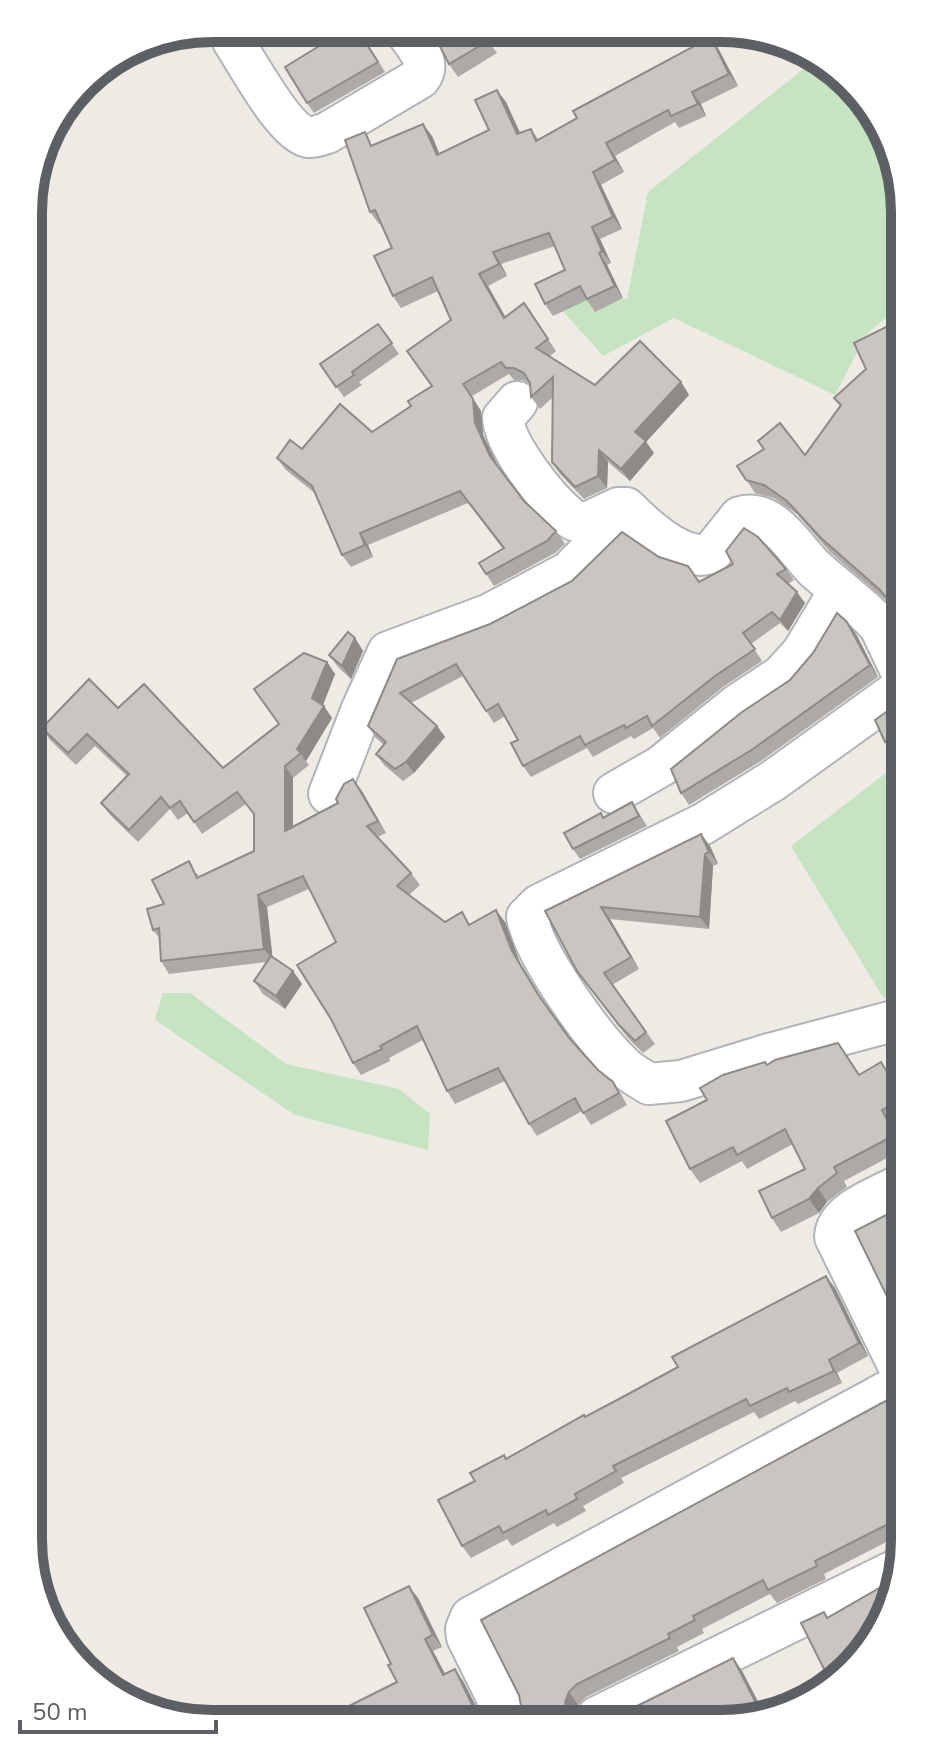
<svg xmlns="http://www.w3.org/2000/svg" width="933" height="1752" viewBox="0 0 933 1752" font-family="'Nunito Sans',sans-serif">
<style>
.green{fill:#c6e4c2}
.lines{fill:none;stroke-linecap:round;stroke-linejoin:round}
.minor-casing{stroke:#b1b5b8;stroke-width:44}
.minor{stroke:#fff;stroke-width:40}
.wall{fill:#ada9a6}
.shaded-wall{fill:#8d8a87}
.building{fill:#c9c5c1;stroke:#8d8a87;stroke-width:2}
.rim{fill:none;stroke:#5c6064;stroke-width:10}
</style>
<rect width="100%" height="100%" fill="#eeeae4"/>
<g class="green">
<polygon points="815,60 842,73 895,153 896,309 866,335 835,395 674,318 603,356 544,290 627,299 648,192"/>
<polygon points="899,763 901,987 884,999 791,846"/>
<polygon points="163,993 190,993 286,1064 399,1089 430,1114 428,1150 295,1115 155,1020"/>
</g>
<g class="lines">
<g class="minor-casing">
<g id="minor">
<path d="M233,41c14,21 51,91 75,96 6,1 13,-2 19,-4l93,-55c13,-17 -7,-35 -16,-49"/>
<path d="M517,402l-14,16c2,28 44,81 66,99 5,4 11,5 18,6l31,-15h8c17,17 60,58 86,44l28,-35c32,-10 55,32 74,51 19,17 39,32 58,50l8,9 19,40"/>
<path d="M899,690l-125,90 -71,44 -164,81 -12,12c8,40 66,120 96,149 7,7 17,12 26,18l32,-3 88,-27 132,-35"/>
<polyline points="614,793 661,766 737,705 781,676 802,653 832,603 836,587"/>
<polyline points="329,794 362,709 388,652 490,614 569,572 629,511"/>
<path d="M902,1184c-21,12 -66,26 -67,53l68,138"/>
<polyline points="597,1717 898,1569"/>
<polyline points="507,1718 467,1637 466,1629 471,1617 903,1383"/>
</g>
</g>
<use href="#minor" class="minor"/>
</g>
<g class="wall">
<polygon points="358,29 385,72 314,113 307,103 329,40"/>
<polygon points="431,29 519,30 492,46 497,53 458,77 449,64"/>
<polygon points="711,37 719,50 738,86 701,104 706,116 679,128 675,122 615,156 624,172 601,185 622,229 600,239 611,263 607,265 623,298 595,312 587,300 553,316 545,304 565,270 555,246 501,264 507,276 488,286 505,317 524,303 556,351 550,356 595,385 681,382 689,395 646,442 654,453 630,481 608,462 607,488 584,499 560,474 552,462 553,397 540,409 531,397 530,384 522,380 514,380 509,374 472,396 481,411 483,435 498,466 524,501 556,531 565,544 555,553 494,586 479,563 503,549 468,503 368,545 373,557 351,567 342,555 316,494 286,470 277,458 302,449 372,432 411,406 432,386 451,320 438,291 401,308 393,296 392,248 380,223 379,224 370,212 374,144 432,136 439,154 489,130 506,102 520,133 531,129 538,139 577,118"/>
<polygon points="896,322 894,608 889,603 830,552 797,514 774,498 755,493 737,466 805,455 840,406 834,398 866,369"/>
<polygon points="378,324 399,354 359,382 362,385 344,397 320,364"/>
<polygon points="659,557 699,582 786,569 794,580 788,584 805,603 788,631 780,623 751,644 762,661 723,687 660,738 653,728 634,739 631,736 593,757 587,748 531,777 523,766 518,740 505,716 494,723 463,676 411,703 437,726 445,737 414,773 403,781 384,765 376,754 384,745 376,738 368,726 397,659 490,624"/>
<polygon points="856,634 878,677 761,761 689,805 681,793"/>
<polygon points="355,638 363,651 351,679 338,667 329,655"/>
<polygon points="327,662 335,674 323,705 332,718 306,761 309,765 293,778 293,826 338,803 353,779 386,833 378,837 411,873 420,885 409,895 445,922 470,924 496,910 505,922 520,963 546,1005 570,1039 621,1094 627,1105 591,1125 582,1111 537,1136 529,1124 505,1081 455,1104 447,1091 423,1040 389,1058 390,1061 361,1075 353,1063 336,942 309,889 267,907 272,957 293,971 302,984 285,1009 263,994 254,981 266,962 169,974 161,961 160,939 153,930 164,904 197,873 199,877 254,851 254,815 246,804 202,834 188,813 178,820 170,809 138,842 110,815 101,803 127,776 95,746 76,765 50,740 42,728 118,708 223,768 279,724"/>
<polygon points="899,703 899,748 892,752 885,742"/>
<polygon points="632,802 647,826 580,859 573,849 604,817"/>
<polygon points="701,834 710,846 718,864 713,866 709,929 610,919 639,969 612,985 655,1044 643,1053 628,1038 577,971 545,911"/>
<polygon points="767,1065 859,1075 890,1076 902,1094 902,1117 891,1124 902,1144 902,1150 844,1181 847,1187 827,1202 819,1213 781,1232 772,1218 805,1169 793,1144 747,1169 742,1161 700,1183 690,1169 707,1100"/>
<polygon points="835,1288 868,1356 837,1373 842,1383 798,1404 795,1401 759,1419 754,1412 621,1478 624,1483 583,1506 586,1511 557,1527 554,1523 512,1546 507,1539 471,1558 462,1546 475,1481 507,1459 585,1417"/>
<polygon points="904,1391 904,1533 824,1574 826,1579 777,1603 770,1594 702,1629 704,1633 677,1647 679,1651 586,1697 578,1705 575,1717 521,1718"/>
<polygon points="418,1598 442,1647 433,1651 445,1674 463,1681 482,1718 346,1720 397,1682 391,1664"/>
<polygon points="733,1658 742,1671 765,1715 615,1717"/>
</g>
<g class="shaded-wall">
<polygon points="711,37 719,50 738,86 729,74"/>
<polygon points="497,90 506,102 526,146 517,134"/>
<polygon points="692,92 701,104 706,116 698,104"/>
<polygon points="423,124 432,136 445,167 437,155"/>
<polygon points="606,143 615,156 624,172 615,160"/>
<polygon points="593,172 601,185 622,229 613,217"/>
<polygon points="592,227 600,239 611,263 602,251"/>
<polygon points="493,252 501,264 507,276 499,264"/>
<polygon points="599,253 607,265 623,298 615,286"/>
<polygon points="479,274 488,286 513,330 504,318"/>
<polygon points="681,382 689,395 646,442 654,453 630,481 621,469 635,432"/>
<polygon points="463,384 481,411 483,435 499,468 490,456 475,423"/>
<polygon points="599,450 608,462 607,488 598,476"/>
<polygon points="360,533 368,545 373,557 365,545"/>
<polygon points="797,592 805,603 788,631 780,620"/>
<polygon points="847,622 856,634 878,677 870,665"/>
<polygon points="355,638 363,651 351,679 342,666"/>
<polygon points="327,662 335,674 321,710 324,706 332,718 306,761 297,749 312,698"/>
<polygon points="437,726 445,737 414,773 406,762"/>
<polygon points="285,766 293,778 293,843 285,831"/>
<polygon points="353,779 362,791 386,833 378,821"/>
<polygon points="701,834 710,846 718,864 709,852"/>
<polygon points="705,854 713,866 709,929 700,917"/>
<polygon points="258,895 267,907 273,961 264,949"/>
<polygon points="601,907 610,919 639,969 631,957"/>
<polygon points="496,910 505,922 520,963 547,1008 512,951"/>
<polygon points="293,971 302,984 285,1009 276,996"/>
<polygon points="882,1110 891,1124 902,1145 895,1135"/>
<polygon points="818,1188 827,1202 819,1213 809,1199"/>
<polygon points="826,1276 835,1288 868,1356 859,1343"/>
<polygon points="829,1360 837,1373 842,1383 834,1371"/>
<polygon points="409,1586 418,1598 442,1647 433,1635"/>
<polygon points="425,1639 433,1651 452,1687 443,1675"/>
<polygon points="733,1658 742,1671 765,1715 756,1703"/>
<polygon points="455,1669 463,1681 482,1718 480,1718 476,1713"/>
<polygon points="569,1692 578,1705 575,1717 570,1717 567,1714 565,1702"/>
</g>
<g class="building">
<polygon points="322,29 357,29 378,62 307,103 285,67 329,40"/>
<polygon points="431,29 489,30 483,33 488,41 449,64"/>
<polygon points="711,37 729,74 692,92 698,104 671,116 668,110 606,143 615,160 593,172 613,217 592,227 602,251 599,253 615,286 587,299 580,286 545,304 535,284 565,270 549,233 493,252 499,264 479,274 504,318 524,303 548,339 536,348 595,385 640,341 681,382 635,432 646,441 621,469 599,450 598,476 575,487 552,462 553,377 531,397 530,383 524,373 514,368 506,368 501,362 463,384 473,399 475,423 490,456 524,501 556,531 547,541 486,574 479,563 504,548 460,491 360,533 365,545 342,555 312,486 277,458 290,440 302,449 340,404 372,432 411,406 408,401 432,386 407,351 451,320 432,277 393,296 374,256 392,248 375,210 370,212 345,140 365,132 371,146 423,124 437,155 489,130 475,100 497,90 517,134 531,129 536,141 577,118 573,111"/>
<polygon points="896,322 898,495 894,500 898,503 898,618 892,604 880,590 821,538 787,501 764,485 746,480 737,466 764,449 758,441 780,423 805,455 841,405 834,398 866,369 854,343"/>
<polygon points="378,324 392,343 352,372 354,375 336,387 320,364"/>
<polygon points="744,528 758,537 786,569 777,574 797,592 780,620 772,612 743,633 755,649 715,676 652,726 647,716 626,728 624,725 585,745 580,736 523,766 511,743 518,740 498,704 486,711 456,664 400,693 437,726 406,762 395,769 376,754 386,742 368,726 397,659 490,624 572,581 622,532 659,557 688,566 699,582 733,564 726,551"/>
<polygon points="837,613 847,622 870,665 753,749 681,793 671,769 742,712 790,680 813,653"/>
<polygon points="348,632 355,638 342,666 329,655"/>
<polygon points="304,653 327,662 312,698 324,706 297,749 301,753 285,766 285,831 338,803 336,799 344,784 353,779 378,821 367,826 411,873 397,886 445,922 462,912 469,925 496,910 512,951 539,996 570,1039 598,1070 613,1082 619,1093 583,1113 575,1098 529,1124 498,1068 447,1091 417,1026 380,1046 382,1049 353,1063 331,1019 297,965 336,942 303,876 258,895 264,949 161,961 159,928 153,930 147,909 164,904 152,880 189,861 197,878 254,851 254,814 237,792 194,822 180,801 170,808 161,797 129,830 101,803 129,774 87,734 68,753 42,728 89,679 118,708 144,684 223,768 279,724 254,689"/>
<polygon points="899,703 899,737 898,735 885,742 875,720"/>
<polygon points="632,802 639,816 573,849 564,833 601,813 603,818"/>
<polygon points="701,834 709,852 705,854 700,917 601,907 631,957 604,973 646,1032 635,1041 619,1025 577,971 545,911"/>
<polygon points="271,956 293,971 276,996 254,981"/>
<polygon points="838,1043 859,1075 881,1062 902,1096 902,1098 882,1110 895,1135 834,1167 837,1173 818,1188 809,1199 772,1218 759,1191 805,1169 785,1129 737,1155 733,1147 690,1169 666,1121 707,1100 700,1088 723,1075 765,1062 767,1065 775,1060"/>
<polygon points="902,1197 903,1329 855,1231 902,1207 898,1200"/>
<polygon points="826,1276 859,1343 829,1360 834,1371 789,1392 787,1388 750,1406 746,1399 613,1466 616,1471 575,1494 577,1499 548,1515 546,1510 503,1533 499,1526 462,1546 438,1500 475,1481 470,1473 504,1455 506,1459 584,1415 585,1417 619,1399 678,1367 672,1357"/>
<polygon points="904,1391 904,1516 815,1561 817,1566 768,1590 763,1580 693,1616 695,1620 668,1634 670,1638 577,1684 569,1692 565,1702 567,1714 570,1717 521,1718 519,1714 521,1706 519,1695 481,1620"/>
<polygon points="895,1579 867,1652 827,1681 824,1676 827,1675 801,1623 824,1612 827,1618"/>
<polygon points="409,1586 433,1635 425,1639 443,1675 455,1669 476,1713 465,1719 443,1719 440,1714 430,1719 346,1720 341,1710 397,1682 388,1665 391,1664 364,1608"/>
<polygon points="733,1658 756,1703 753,1705 758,1715 615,1717"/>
</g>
<path d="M0 0H933V1752H0ZM212 42H721A170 170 0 0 1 891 212V1540A170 170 0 0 1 721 1710H212A170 170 0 0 1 42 1540V212A170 170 0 0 1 212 42Z" fill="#fff" fill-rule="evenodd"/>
<path class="rim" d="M212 42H721A170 170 0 0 1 891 212V1540A170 170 0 0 1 721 1710H212A170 170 0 0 1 42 1540V212A170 170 0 0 1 212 42Z"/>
<path d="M20 1720v12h196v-12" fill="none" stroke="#5c6064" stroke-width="4"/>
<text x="32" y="1720" font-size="24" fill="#5c6064" stroke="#ffffff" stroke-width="6" paint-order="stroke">50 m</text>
</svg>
